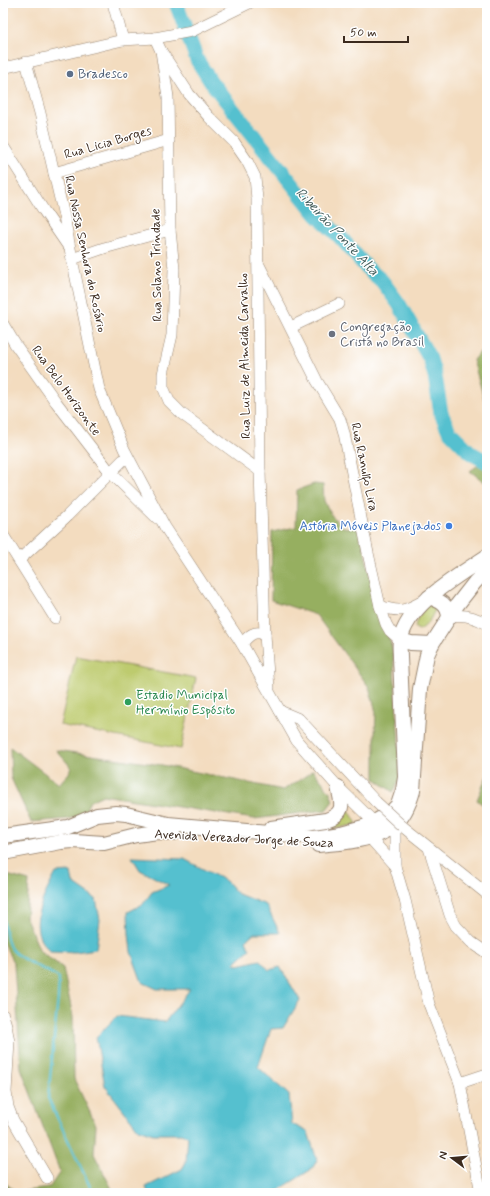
<svg xmlns="http://www.w3.org/2000/svg" width="490" height="1196" viewBox="0 0 490 1196" font-family="Mynerve,sans-serif">
<style>
.green{fill:#bdcb6e;stroke:#7c7a46}
.forest{fill:#96af61;stroke:#686c40}
.water{fill:#54c0cf;stroke:#487576}
.lines{fill:none;stroke-linecap:round;stroke-linejoin:round}
.stream{stroke:#54c0cf;stroke-width:2.5}
.river{stroke:#54c0cf;stroke-width:15}
.minor-casing{stroke:#97836e;stroke-width:12}
.major-casing{stroke:#97836e;stroke-width:16}
.minor{stroke:#fff;stroke-width:11}
.major{stroke:#fff;stroke-width:14}
.minor-bridge-casing{stroke:#97836e;stroke-width:12;stroke-linecap:butt}
.minor-bridge{stroke:#fff;stroke-width:11}
.service-dot{fill:#5c6f8a;stroke:#fff;stroke-width:1.5}
.worship-dot{fill:#6b7280;stroke:#fff;stroke-width:1.5}
.shop-dot{fill:#3f7fe0;stroke:#fff;stroke-width:1.5}
.leisure-dot{fill:#2e9e5b;stroke:#fff;stroke-width:1.5}
.labels{text-anchor:middle;dominant-baseline:central;stroke-width:3;stroke-linejoin:round;paint-order:stroke}
.service-label{font-size:13px;fill:#4e5e75;stroke:#fff;text-anchor:start}
.street-label{font-size:13px;fill:#3b2a1e;stroke:#fff}
.worship-label{font-size:13px;fill:#5b616d;stroke:#fff;text-anchor:start}
.shop-label{font-size:13px;fill:#366cbe;stroke:#fff;text-anchor:end}
.leisure-label{font-size:13px;fill:#27864d;stroke:#fff;text-anchor:start}
.water-label{font-size:14px;font-style:italic;fill:#445e5c;stroke:#fff}
</style>
<rect width="100%" height="100%" fill="#fff"/>
<filter id="ink" filterUnits="userSpaceOnUse"><feTurbulence type="fractalNoise" baseFrequency=".025" numOctaves="2"/><feDisplacementMap in="SourceGraphic" scale="8" xChannelSelector="R" yChannelSelector="G"/><feConvolveMatrix kernelMatrix="1 2 1 2 8 2 1 2 1" color-interpolation-filters="sRGB"/></filter>
<filter id="wash" filterUnits="userSpaceOnUse"><feTurbulence type="fractalNoise" baseFrequency=".012" numOctaves="4" result="noise"/><feDisplacementMap in="SourceGraphic" scale="16" xChannelSelector="R" yChannelSelector="G"/><feGaussianBlur stdDeviation="0.9" result="paint"/><feColorMatrix in="noise" values="0 0 0 0 0 0 0 0 0 0 0 0 0 0 0 0 0 1.4 0 .05"/><feComposite in="paint" operator="in"/></filter>
<g filter="url(#wash)">
<rect width="100%" height="100%" fill="#f3dcbf"/>
<g class="green">
<path d="M427,604l9,3c-3,8 -9,20 -17,23l-4,-2c1,-10 7,-16 12,-24z"/>
<polygon points="76,656 196,678 181,749 60,725"/>
<path d="M346,805l11,19 -32,7 -27,-2c11,0 27,3 36,-5 5,-4 8,-14 12,-19z"/>
</g>
<g class="forest">
<polygon points="487,344 487,409 473,360"/>
<polygon points="487,459 487,484 470,471"/>
<polygon points="314,484 323,485 324,501 332,516 343,527 360,529 374,595 393,650 401,778 393,792 375,779 375,735 376,712 369,687 316,615 271,600 272,532 296,527 297,490"/>
<polygon points="10,747 59,784 69,773 71,767 56,750 162,765 283,790 300,780 313,770 330,792 333,801 326,810 254,819 103,795 90,801 83,815 68,819 31,822 11,778"/>
<polygon points="487,776 487,808 477,800"/>
<polygon points="3,874 29,881 26,918 40,951 63,968 73,1017 74,1079 96,1125 94,1154 114,1193 3,1193 3,1181 16,1192 49,1188 60,1172 21,1068 14,964 3,943"/>
</g>
<g class="water">
<polygon points="132,857 184,859 226,881 238,894 266,905 280,933 254,933 246,940 250,949 234,963 238,965 260,960 269,970 280,967 300,1000 283,1028 271,1029 258,1067 289,1095 292,1124 308,1132 317,1160 312,1169 274,1193 148,1193 146,1187 182,1169 186,1162 188,1136 180,1134 153,1134 138,1129 105,1086 96,1037 117,1016 165,1022 190,989 157,989 142,982 131,952 129,934 128,912 143,904 152,892 169,885 140,870"/>
<path d="M71,872l2,11 23,16 4,21 -4,29 -21,3 -25,-1c-3,-4 -9,-8 -10,-13 -9,-21 6,-46 16,-65z"/>
</g>
<g class="lines">
<path class="stream" d="M3,919c2,9 3,18 6,26 4,13 38,24 50,33l-1,20 -10,100 45,95"/>
<polyline class="river" points="176,3 197,60 211,82 317,215 340,237 367,268 382,281 399,304 430,359 435,376 441,413 449,431 471,453 487,462"/>
</g>
</g>
<g filter="url(#ink)">
<g class="lines">
<g class="minor-casing">
<g id="minor">
<polyline points="113,3 123,40"/>
<polyline points="155,38 161,51 168,97 170,230 174,269 172,335 163,374 163,387 169,401 182,414 260,471"/>
<polyline points="161,51 189,94 209,117 234,142 247,161 255,177 257,199 260,471 265,635 269,688"/>
<polyline points="26,62 40,113 64,216 72,259 99,389 124,449 165,527 242,644 297,741 338,787 375,823"/>
<polyline points="3,68 123,40 155,38 192,31 249,3"/>
<polyline points="3,146 44,211 68,246"/>
<polyline points="54,173 169,140"/>
<polyline points="72,259 104,248 170,230"/>
<polyline points="259,265 317,381 340,419 344,433 368,553 380,606 386,624 390,631 400,640"/>
<polyline points="3,324 15,344 56,402 110,472 157,518"/>
<polyline points="291,327 339,304"/>
<polyline points="3,535 55,618"/>
<polyline points="19,560 67,516 123,460"/>
<path d="M380,606c20,7 25,5 43,-5"/>
<path d="M449,617c14,-4 26,0 38,7"/>
<path d="M242,644c6,-8 13,-15 23,-9"/>
<polyline points="280,711 299,719 376,802"/>
<polyline points="395,825 395,866 405,900 429,1004 460,1083 481,1193"/>
<polyline points="402,826 487,894"/>
<polyline points="370,838 395,866"/>
<polyline points="429,848 450,915 456,926 471,942 487,953"/>
<polyline points="3,1015 6,1025 9,1042 6,1092 8,1107 13,1120 47,1178"/>
<polyline points="460,1083 487,1074"/>
</g>
</g>
<g class="major-casing">
<g id="major">
<path d="M429,597c11,4 19,7 20,20"/>
<polyline points="400,640 411,643 432,644"/>
<path d="M271,828l55,-8c20,-7 16,-16 12,-33"/>
<path d="M3,836l65,-9 29,-12 19,-2 10,1 42,10 146,13 27,-4 26,-7 23,-13 8,-8 5,-15 2,-13 -5,-120c0,-6 -1,-11 0,-16 8,-38 57,-64 87,-85"/>
<path d="M318,845c14,-1 27,-2 41,-5 31,-7 45,-17 54,-49l7,-102 7,-34 5,-11 25,-39 18,-23 12,-12"/>
<polyline points="3,853 61,842 73,841 104,843 136,835 158,832 174,833"/>
</g>
</g>
<use href="#minor" class="minor"/>
<use href="#major" class="major"/>
<g class="minor-bridge-casing">
<polyline id="minor-bridge" points="376,802 402,826"/>
</g>
<use href="#minor-bridge" class="minor-bridge"/>
</g>
</g>
<circle class="service-dot" cx="70" cy="74" r="4"/>
<circle class="worship-dot" cx="332" cy="334" r="4"/>
<circle class="shop-dot" cx="449" cy="526" r="4"/>
<circle class="leisure-dot" cx="128" cy="702" r="4"/>
<g class="labels">
<g class="service-label">
<text x="78" y="74">Bradesco</text>
</g>
<g class="street-label">
<text transform="translate(108 143) rotate(-16)">Rua Licia Borges</text>
<text transform="translate(85 254) rotate(78)">Rua Nossa Senhora do Rosário</text>
<text transform="translate(157 265) rotate(-91)">Rua Solano Trindade</text>
<text transform="translate(245 356) rotate(-91)">Rua Luiz de Almeida Carvalho</text>
<text transform="translate(66 391) rotate(54)">Rua Belo Horizonte</text>
<text transform="translate(364 467) rotate(78)">Rua Ranulfo Lira</text>
<text transform="translate(244 839) rotate(3)">Avenida Vereador Jorge de Souza</text>
</g>
<g class="worship-label">
<text x="340" y="327">Congregação<tspan x="340" dy="15">Cristá no Brasil</tspan></text>
</g>
<g class="shop-label">
<text x="441" y="526">Astória Móveis Planejados</text>
</g>
<g class="leisure-label">
<text x="136" y="695">Estadio Municipal<tspan x="136" dy="15">Hermínio Espósito</tspan></text>
</g>
<g class="water-label">
<text transform="translate(337 232) rotate(47)">Ribeirão Ponte Alta</text>
</g>
</g>
<rect width="490" height="1196" fill="none" stroke="#fff" stroke-width="16"/>
<g transform="translate(452 1158) rotate(286)" stroke="#ffffff" stroke-width="3" paint-order="stroke">
<path d="M0-3L7 15L0 10L-7 15Z" fill="#3b2a1e"/>
<text y="-6" font-size="11" font-weight="bold" text-anchor="middle" fill="#3b2a1e">N</text>
</g>
<path d="M344 36v6h64v-6" fill="none" stroke="#3b2a1e" stroke-width="2"/>
<text x="350" y="36" font-size="12" fill="#3b2a1e" stroke="#ffffff" stroke-width="3" paint-order="stroke">50 m</text>
</svg>
